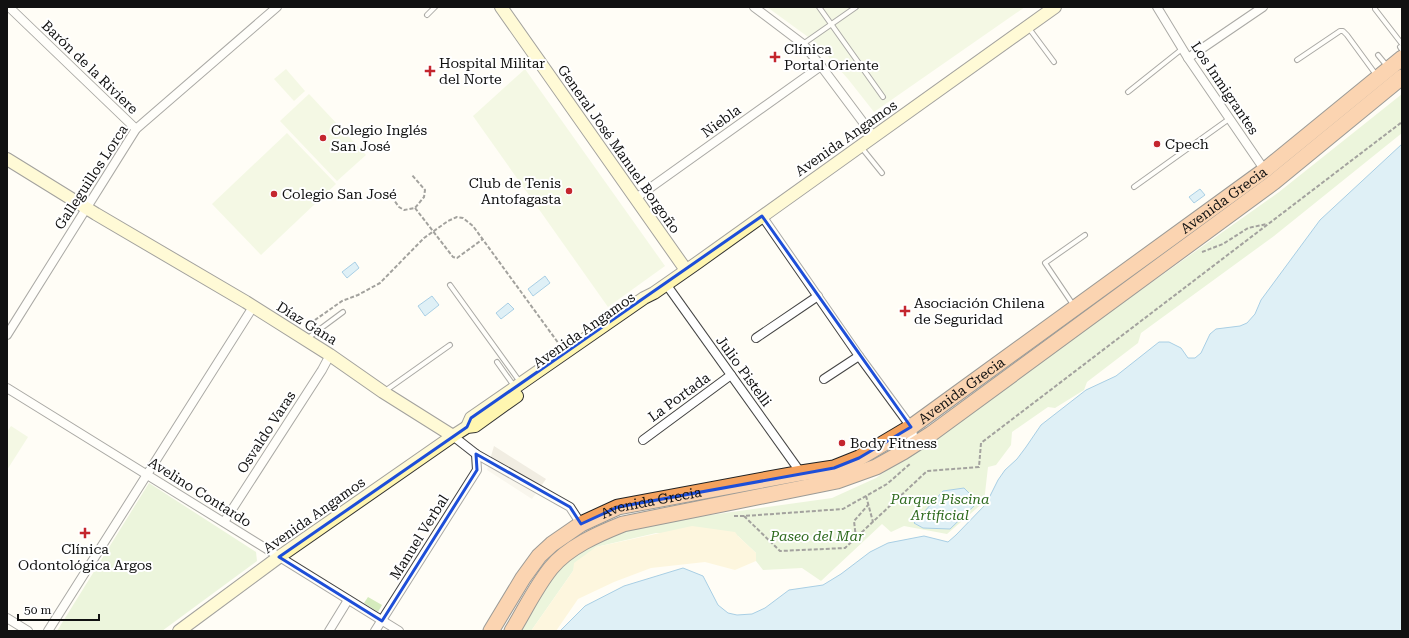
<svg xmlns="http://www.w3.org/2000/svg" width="1409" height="638" viewBox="0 0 1409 638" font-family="'Roboto Serif',serif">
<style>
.green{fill:#d5ebbd}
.sand{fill:#fbeec1}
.pitch{fill:#e6f2cf}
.plaza{fill:#f1ede2}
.water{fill:#b9e0f7;stroke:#3f96cf}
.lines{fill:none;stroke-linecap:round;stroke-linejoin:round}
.lane-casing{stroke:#444;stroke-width:6}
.street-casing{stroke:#444;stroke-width:10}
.secondary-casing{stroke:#333;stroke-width:14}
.highway-casing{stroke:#222;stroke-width:17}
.path{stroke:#333;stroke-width:2;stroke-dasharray:4 2;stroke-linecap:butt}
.lane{stroke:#fff;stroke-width:4}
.street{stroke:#fff;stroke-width:8}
.secondary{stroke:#fff6b0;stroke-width:12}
.highway{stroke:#f5a25d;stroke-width:15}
.marked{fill:none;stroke:#1d4ed8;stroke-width:3;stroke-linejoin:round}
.poi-dot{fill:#c4262e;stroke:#fff;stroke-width:1.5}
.labels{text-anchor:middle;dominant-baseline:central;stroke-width:4;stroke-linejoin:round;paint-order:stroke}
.poi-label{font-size:14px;fill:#111;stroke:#fff;text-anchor:start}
.street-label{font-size:14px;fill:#111;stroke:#fff}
.park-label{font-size:14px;font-style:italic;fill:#2f6b1f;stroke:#fff}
</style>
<rect width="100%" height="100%" fill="#fffdf5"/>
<g class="green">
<polygon points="1402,94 1402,133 1274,236 1141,333 1138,343 1087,382 1084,390 1055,408 1048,407 1012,432 1011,445 996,465 988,467 984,502 947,534 904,526 891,532 882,524 821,581 802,568 763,570 756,561 756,553 738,536 656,533 596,547 573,571 531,631 515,631 532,602 570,554 625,527 832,498 876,478 1279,192"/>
<polygon points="149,483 256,552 257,561 162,631 57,631"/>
<polygon points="368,597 382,605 378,612 364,603"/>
</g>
<polygon class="sand" points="692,526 735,532 738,536 756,553 756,561 735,570 705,562 651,568 614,582 578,599 556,631 531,631 573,571 574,563 596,547"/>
<g class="pitch">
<polygon points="767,7 1025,7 874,112 848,79 815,42"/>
<polygon points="286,69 305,91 294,101 274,79"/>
<polygon points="525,69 665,266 608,307 473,116"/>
<polygon points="309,94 366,155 337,181 280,121"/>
<polygon points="287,133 336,184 261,255 212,204"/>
<polygon points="11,426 28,437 7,470 7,432"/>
</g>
<polygon class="plaza" points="494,446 546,479 532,499 487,470"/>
<g class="water">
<polygon points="1402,144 1402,631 560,631 585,606 624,586 683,568 703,576 718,605 728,613 737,615 752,614 765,608 789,590 823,585 841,574 870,552 888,543 924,536 948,542 956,535 986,504 998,480 1005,470 1017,459 1026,447 1041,425 1086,390 1116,376 1159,342 1169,342 1181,348 1188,358 1195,358 1201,353 1210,334 1216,329 1240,326 1247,323 1255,314 1261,300 1320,220"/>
<polygon points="1200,189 1205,195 1194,203 1189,197"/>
<polygon points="355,262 359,268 347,278 342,272"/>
<polygon points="545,276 550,283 533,296 528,289"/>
<polygon points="432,296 439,305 425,316 418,306"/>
<polygon points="508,303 514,309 501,319 496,313"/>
<polygon points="964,488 977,501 975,505 950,529 923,528 914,523 943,491"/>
</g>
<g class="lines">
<g class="lane-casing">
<g id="lane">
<polyline points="819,7 883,97"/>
<polyline points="1375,7 1375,9 1402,44"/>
<polyline points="427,15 435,7"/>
<polyline points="1028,27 1054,62"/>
<polyline points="803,44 856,7"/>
<polyline points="1400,47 1402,50"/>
<polyline points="1378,55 1387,66"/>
<polyline points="1297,60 1340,31 1343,31 1347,35 1377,76"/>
<polyline points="1128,92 1182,49"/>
<polyline points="861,147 882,173"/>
<polyline points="1134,187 1229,119"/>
<polyline points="450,285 520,382"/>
<polyline points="1074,306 1045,263 1085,235"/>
<polyline points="308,338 343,312"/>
<polyline points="497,362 514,386"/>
<polyline points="385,391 450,345"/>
</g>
</g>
<g class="street-casing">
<g id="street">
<polyline points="9,7 136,129"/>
<polyline points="754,7 803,44 821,66 874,137"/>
<polyline points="1157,7 1188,58 1266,172"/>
<polyline points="1188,58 1263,7"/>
<polyline points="636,198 821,66"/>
<polyline points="762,216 859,356 911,427 913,435 908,446"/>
<polyline points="666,284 801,473"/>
<polyline points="7,335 136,129 277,7"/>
<polyline points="756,338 818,296"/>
<polyline points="824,379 859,356"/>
<polyline points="7,388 399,631"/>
<polyline points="453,436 476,454 570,507 581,524"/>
<polyline points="643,440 731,375"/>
<polyline points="224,522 322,370 330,355"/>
<polyline points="7,618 28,631"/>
<polyline points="48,631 253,307"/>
<polyline points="329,631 348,600"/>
<polyline points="375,631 477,470 476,454"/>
</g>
</g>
<g class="secondary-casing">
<g id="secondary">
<polyline points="501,7 686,270"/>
<polyline points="7,159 96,214 246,302 330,355 383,392 453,436"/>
<polyline points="467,427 471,418 644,298 654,293 697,263 1055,7"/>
<polyline points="179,631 279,557 453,436 467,427 475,426 517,396"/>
</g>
</g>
<g class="highway-casing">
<g id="highway">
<path id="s1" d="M491,631l32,-53 16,-22 13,-12 29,-20 37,-17 183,-34 33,-5 25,-10 52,-31 354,-257 137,-112"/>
<path d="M512,631c13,-21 23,-43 39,-63 17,-21 47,-34 72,-44l214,-43 39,-14 27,-15 28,-18 343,-252 128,-105"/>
</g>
</g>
<g class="path">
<polyline points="388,192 399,207 404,210 415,208 424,197 425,190 412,175"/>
<polyline points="415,208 453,257 457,258 483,239"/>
<polyline points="1202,252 1223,244 1248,228 1267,224"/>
<polyline points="305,327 342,301 358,295 380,283 424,238 448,221 457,217 463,218 473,226 559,344"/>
<polyline points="866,496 873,522"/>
<polyline points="734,516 744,516 843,509 887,484 911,463"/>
<polyline points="744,516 780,551 845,548 927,471 979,467 981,443 1402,122"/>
<polyline points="856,538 854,521 868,505"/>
</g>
<use href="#lane" class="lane"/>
<use href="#street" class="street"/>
<use href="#secondary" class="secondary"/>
<use href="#highway" class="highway"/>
</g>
<path d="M0 0H1409V638H0ZM762,216l149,211 -52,31 -25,10 -216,39 -37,17 -11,-17 -94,-53 1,16 -95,151 -103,-64 188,-130 4,-9z" fill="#fffdf5" fill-opacity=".55" fill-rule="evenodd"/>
<path class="marked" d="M762,216l149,211 -52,31 -25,10 -216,39 -37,17 -11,-17 -94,-53 1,16 -95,151 -103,-64 188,-130 4,-9z"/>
<g class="poi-dot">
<path d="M773 51h4v4h4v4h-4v4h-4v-4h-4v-4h4z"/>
<path d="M428 65h4v4h4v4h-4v4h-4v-4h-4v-4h4z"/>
<circle cx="323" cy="138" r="4"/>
<circle cx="1157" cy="144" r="4"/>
<circle cx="569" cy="191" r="4"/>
<circle cx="274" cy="194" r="4"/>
<path d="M903 305h4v4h4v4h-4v4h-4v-4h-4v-4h4z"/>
<circle cx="842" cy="443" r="4"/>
<path d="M83 527h4v4h4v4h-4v4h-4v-4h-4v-4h4z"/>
</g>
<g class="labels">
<g class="poi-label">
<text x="784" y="49">Clínica<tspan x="784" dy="16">Portal Oriente</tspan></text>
<text x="439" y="63">Hospital Militar<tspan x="439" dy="16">del Norte</tspan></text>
<text x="331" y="130">Colegio Inglés<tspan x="331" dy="16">San José</tspan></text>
<text x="1165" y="144">Cpech</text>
<text x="561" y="183" text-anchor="end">Club de Tenis<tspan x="561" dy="16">Antofagasta</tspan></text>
<text x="282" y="194">Colegio San José</text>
<text x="914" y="303">Asociación Chilena<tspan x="914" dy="16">de Seguridad</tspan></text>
<text x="850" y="443">Body Fitness</text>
<text x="85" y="549" text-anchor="middle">Clínica<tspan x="85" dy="16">Odontológica Argos</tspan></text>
</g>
<g class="street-label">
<text transform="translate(90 67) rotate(44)">Barón de la Riviere</text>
<text transform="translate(1225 88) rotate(56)">Los Inmigrantes</text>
<text transform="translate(721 121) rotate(-36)">Niebla</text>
<text transform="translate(846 138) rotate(-35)">Avenida Angamos</text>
<text transform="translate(619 149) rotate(55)">General José Manuel Borgoño</text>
<text transform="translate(91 177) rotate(-57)">Galleguillos Lorca</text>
<text stroke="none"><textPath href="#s1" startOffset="876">Avenida Grecia</textPath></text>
<text transform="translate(307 323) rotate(32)">Díaz Gana</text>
<text transform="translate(584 330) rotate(-35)">Avenida Angamos</text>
<text transform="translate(744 371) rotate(54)">Julio Pistelli</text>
<text stroke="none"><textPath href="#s1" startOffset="552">Avenida Grecia</textPath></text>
<text transform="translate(679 397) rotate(-36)">La Portada</text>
<text transform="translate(266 432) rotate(-57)">Osvaldo Varas</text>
<text transform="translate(200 492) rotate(32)">Avelino Contardo</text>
<text stroke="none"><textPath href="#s1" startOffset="216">Avenida Grecia</textPath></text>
<text transform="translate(314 515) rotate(-35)">Avenida Angamos</text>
<text transform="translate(419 537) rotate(-58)">Manuel Verbal</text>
</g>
<g class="park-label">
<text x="940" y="499">Parque Piscina<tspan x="940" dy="16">Artificial</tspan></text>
<text x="817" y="536">Paseo del Mar</text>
</g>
</g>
<rect width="1409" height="638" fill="none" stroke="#111111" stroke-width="16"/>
<path d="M18 614v6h81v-6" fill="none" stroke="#111111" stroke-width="2"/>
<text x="24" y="614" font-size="12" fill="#111111" stroke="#ffffff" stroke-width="3" paint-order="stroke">50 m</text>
</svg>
